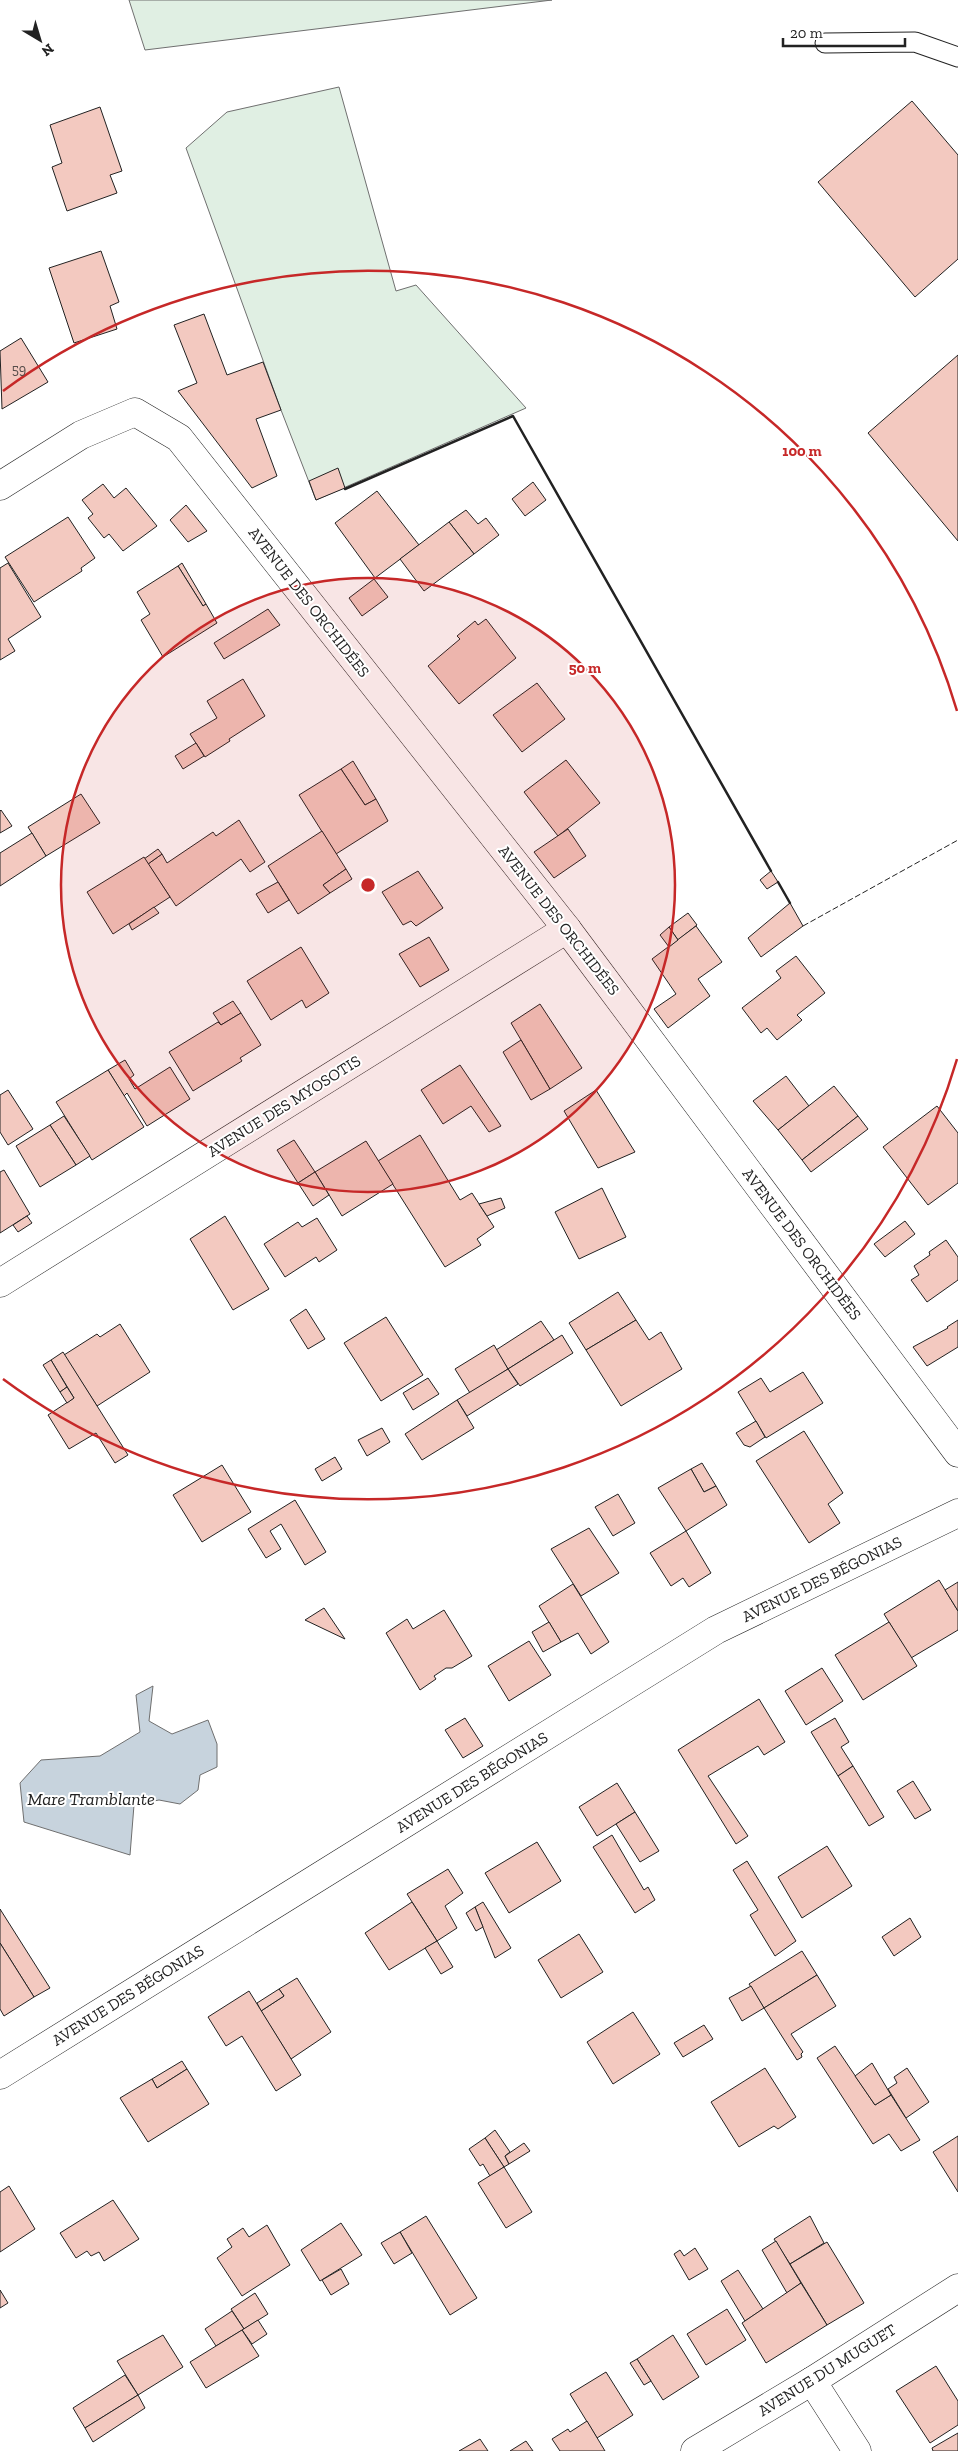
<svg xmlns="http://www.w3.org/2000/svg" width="958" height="2451" viewBox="0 0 958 2451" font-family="'Zilla Slab',serif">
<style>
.green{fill:#e0efe3;stroke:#6f6f6f}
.water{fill:#c7d3dd;stroke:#6f6f6f}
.building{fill:#f3c9c0;stroke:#222}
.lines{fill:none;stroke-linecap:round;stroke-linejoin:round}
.lane-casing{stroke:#222;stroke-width:21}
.street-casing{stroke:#222;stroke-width:29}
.lane{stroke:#fff;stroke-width:19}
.street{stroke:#fff;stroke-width:28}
.fence{stroke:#222;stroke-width:1;stroke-dasharray:6 2.5;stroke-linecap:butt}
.wall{stroke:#222;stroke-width:2.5}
.ring{fill:none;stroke:#c62828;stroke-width:2.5}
.labels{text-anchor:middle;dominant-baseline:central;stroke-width:4;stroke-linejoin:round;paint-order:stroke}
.number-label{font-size:14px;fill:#564c4a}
.street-label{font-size:16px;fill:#222;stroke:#fff}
.water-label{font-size:18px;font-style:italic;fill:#222;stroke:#fff}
.centre{fill:#c62828;stroke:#fff;stroke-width:2.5}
.ring-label{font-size:15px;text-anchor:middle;font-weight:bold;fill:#c62828;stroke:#fff;stroke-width:4;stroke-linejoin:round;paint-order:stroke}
</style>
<rect width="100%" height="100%" fill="#fff"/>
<g class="green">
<polygon points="129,0 552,0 145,50"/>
<polygon points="339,87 396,291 416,285 526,408 316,500 281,410 186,148 227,112"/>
</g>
<polygon class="water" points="153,1686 149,1721 172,1734 208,1720 217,1744 217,1767 200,1775 198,1790 180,1804 159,1800 134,1805 130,1855 24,1822 20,1783 41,1760 100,1756 140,1732 136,1695"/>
<g class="building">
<polygon points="912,101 958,155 958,259 915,297 818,182"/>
<polygon points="100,107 122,171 110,175 117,193 67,211 52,167 62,163 50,125"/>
<polygon points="101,251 119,302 110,306 117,329 74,343 49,268"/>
<polygon points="204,314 227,375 263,362 281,410 256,419 277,476 252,488 178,391 197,383 174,325"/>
<polygon points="21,338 48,382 2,409 0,351"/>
<polygon points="958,355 958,541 868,433"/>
<polygon points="338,468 345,488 316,500 309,481"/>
<polygon points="533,482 546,500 525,516 512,499"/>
<polygon points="103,484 114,498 126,488 157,526 123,551 109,534 104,538 88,518 93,514 82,500"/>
<polygon points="377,491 419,545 375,578 335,523"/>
<polygon points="186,505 207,531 188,542 170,520"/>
<polygon points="466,510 478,524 486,518 499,535 474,554 449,522"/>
<polygon points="68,517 95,558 81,568 82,571 34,602 5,557"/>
<polygon points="449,522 474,554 424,591 400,559"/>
<polygon points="8,563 41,617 8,639 15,651 0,660 0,568"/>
<polygon points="182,563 206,604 203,606 178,566"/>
<polygon points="178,566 203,606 206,604 217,623 163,657 141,620 150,614 137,592"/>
<polygon points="374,579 388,597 362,616 349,598"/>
<polygon points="268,609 280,625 224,659 214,643"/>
<polygon points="486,619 516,658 459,704 428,666 460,639 457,636 475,621 478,625"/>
<polygon points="243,679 265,716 229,739 230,741 205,757 190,734 217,718 207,701"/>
<polygon points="537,683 565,719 522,752 493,715"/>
<polygon points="196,743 204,756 183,769 175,756"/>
<polygon points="566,760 600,803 558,836 524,792"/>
<polygon points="353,761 376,799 365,805 341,769"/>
<polygon points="341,769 365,805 376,799 388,821 336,854 299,795"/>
<polygon points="81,794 100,823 46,856 28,827"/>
<polygon points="1,810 12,826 0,833 0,811"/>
<polygon points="239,820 265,862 250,872 241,859 176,906 148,864 162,854 167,863 213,832 216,836"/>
<polygon points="568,829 586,856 554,878 534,852"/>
<polygon points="322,831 346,869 323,885 330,893 298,914 268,866"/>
<polygon points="32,833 46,856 0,886 0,853"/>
<polygon points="158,849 162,854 148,864 144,859"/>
<polygon points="144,857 170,897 113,934 87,892"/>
<polygon points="346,869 352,879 330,893 323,885"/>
<polygon points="418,871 443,908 416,926 411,921 403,925 382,892"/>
<polygon points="771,871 778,882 767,889 760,880"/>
<polygon points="278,882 289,900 268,913 256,894"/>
<polygon points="790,903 803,926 761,957 748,938"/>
<polygon points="154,907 159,913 132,930 129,924"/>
<polygon points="688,913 697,925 678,940 669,927"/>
<polygon points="696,926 722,962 698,979 710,996 668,1028 654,1009 676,994 652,959"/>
<polygon points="669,927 678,940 669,947 660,935"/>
<polygon points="429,937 449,970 420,987 399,954"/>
<polygon points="301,947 329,993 306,1008 302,1000 271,1020 247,981"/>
<polygon points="796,956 825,993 797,1015 802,1020 777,1040 767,1028 761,1033 742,1008 781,978 776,971"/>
<polygon points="233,1001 241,1013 221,1025 213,1013"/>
<polygon points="540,1004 582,1068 550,1089 511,1023"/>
<polygon points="241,1013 261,1045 240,1058 242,1061 193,1091 169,1052 218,1022 221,1025"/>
<polygon points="521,1040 550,1089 531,1100 503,1052"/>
<polygon points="125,1060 134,1075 129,1079 135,1089 170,1067 190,1099 147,1126 127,1093 124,1096 108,1070"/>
<polygon points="460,1065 501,1126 489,1132 471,1106 443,1124 421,1090"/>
<polygon points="108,1070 144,1127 92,1160 56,1102"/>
<polygon points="786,1076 809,1106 778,1130 753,1101"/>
<polygon points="834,1086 858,1116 802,1160 778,1130"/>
<polygon points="8,1090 33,1129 8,1145 0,1132 0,1095"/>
<polygon points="596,1090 635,1152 598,1168 564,1111"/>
<polygon points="937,1106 958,1133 958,1183 928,1205 883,1147"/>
<polygon points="64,1116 90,1156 76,1165 50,1125"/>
<polygon points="858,1116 868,1129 811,1172 802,1160"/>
<polygon points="50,1125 76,1165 40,1187 16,1146"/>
<polygon points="420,1135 460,1200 472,1193 494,1227 477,1239 481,1245 445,1267 378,1161"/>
<polygon points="294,1140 315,1172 298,1183 277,1150"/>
<polygon points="366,1141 393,1184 342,1216 315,1172"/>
<polygon points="4,1170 30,1214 0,1233 0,1172"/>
<polygon points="315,1172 329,1195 313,1206 298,1183"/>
<polygon points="602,1188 626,1237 579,1259 555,1212"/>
<polygon points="501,1198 505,1208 487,1216 479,1204"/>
<polygon points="27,1216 32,1223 18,1232 13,1225"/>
<polygon points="225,1216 269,1289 233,1310 190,1239"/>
<polygon points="317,1218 337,1250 319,1262 316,1257 285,1277 264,1244 298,1222 302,1227"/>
<polygon points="905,1221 915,1234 885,1257 874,1244"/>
<polygon points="946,1240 958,1257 958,1280 927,1302 911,1280 919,1275 914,1266 930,1255 929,1252"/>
<polygon points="618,1292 636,1320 586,1350 569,1323"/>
<polygon points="306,1309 325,1339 308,1349 290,1320"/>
<polygon points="386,1317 423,1375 381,1401 344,1343"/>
<polygon points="636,1320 649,1340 661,1332 682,1369 621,1406 586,1350"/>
<polygon points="958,1320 958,1347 927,1366 913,1347 948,1328 947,1327"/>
<polygon points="541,1321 554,1340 508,1369 496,1350"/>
<polygon points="120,1324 150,1372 97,1406 64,1355 97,1334 100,1337"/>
<polygon points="562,1335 573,1353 520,1386 508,1369"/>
<polygon points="494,1345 508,1369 470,1393 455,1369"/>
<polygon points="63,1352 128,1455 115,1463 96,1433 69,1449 48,1415 74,1398 51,1360"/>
<polygon points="51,1360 67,1387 60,1392 43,1365"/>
<polygon points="508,1369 518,1384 467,1416 457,1400"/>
<polygon points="803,1372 823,1403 766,1438 738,1392 761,1378 770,1392"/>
<polygon points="428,1378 439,1394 413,1410 403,1393"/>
<polygon points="67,1387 74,1398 67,1403 60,1392"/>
<polygon points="457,1400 474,1428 422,1460 405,1434"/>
<polygon points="756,1421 765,1437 750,1447 744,1445 736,1433"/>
<polygon points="382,1428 390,1442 367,1456 358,1440"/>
<polygon points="804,1431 843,1493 828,1504 840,1523 809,1543 756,1461"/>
<polygon points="335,1457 342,1469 322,1481 315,1469"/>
<polygon points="702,1463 716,1486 704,1492 691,1469"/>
<polygon points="222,1465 251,1512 202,1542 173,1495"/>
<polygon points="691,1469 704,1492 716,1486 727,1505 686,1531 658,1488"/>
<polygon points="618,1494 635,1523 613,1536 595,1507"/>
<polygon points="295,1500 326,1552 305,1565 281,1524 270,1531 281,1549 266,1558 248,1529"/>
<polygon points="589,1528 619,1573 581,1596 551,1549"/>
<polygon points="686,1531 711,1573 689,1587 683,1578 671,1586 650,1553"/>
<polygon points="939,1580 958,1611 958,1630 911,1658 884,1614"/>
<polygon points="958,1582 958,1611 945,1590"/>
<polygon points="573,1584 609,1642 591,1654 578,1633 561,1642 539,1606"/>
<polygon points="324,1608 345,1639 305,1620"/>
<polygon points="444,1610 472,1656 452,1668 446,1668 434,1676 436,1679 420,1690 386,1633 407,1619 413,1629"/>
<polygon points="549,1622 561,1642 543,1652 532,1632"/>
<polygon points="889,1622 917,1666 863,1700 835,1655"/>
<polygon points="529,1641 551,1675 509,1701 488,1666"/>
<polygon points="822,1668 843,1701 806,1725 785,1691"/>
<polygon points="759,1699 785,1742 764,1755 758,1746 708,1776 748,1836 736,1844 678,1750"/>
<polygon points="465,1718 483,1746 463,1758 445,1730"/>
<polygon points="835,1718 849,1742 841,1747 853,1766 838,1776 811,1732"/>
<polygon points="853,1766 884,1817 869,1826 838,1776"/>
<polygon points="913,1781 931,1810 915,1819 897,1791"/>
<polygon points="617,1783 635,1812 597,1836 579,1807"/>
<polygon points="635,1812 659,1851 640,1862 616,1824"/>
<polygon points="612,1835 644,1890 648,1887 655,1900 635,1913 593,1847"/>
<polygon points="537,1842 561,1881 509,1913 485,1873"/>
<polygon points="827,1846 852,1886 802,1918 778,1877"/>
<polygon points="747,1861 796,1941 775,1956 750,1915 758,1910 733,1870"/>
<polygon points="448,1869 463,1893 445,1906 457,1928 437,1941 407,1894"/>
<polygon points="412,1902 437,1941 389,1970 365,1933"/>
<polygon points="483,1902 511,1948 495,1958 475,1907"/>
<polygon points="475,1907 483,1927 476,1931 466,1913"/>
<polygon points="0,1909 50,1988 34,1997 0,1943"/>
<polygon points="910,1918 921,1937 894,1956 882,1937"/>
<polygon points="579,1934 603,1972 561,1998 538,1960"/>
<polygon points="437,1941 453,1967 441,1974 425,1948"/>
<polygon points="0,1943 34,1997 4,2016 0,2009"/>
<polygon points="802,1951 817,1975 764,2008 749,1984"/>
<polygon points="817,1975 836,2006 791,2034 803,2052 801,2054 802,2057 797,2060 764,2008"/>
<polygon points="297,1978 331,2032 291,2059 261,2011 284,1996 279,1989"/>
<polygon points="751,1986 764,2008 742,2021 729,1998"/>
<polygon points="279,1989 284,1996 261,2011 257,2003"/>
<polygon points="249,1991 301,2075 276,2091 242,2036 226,2046 208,2017"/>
<polygon points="633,2012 660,2054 613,2084 587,2042"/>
<polygon points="704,2025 713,2039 683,2057 674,2043"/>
<polygon points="835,2046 875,2105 891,2095 920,2140 901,2151 889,2134 873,2144 817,2058"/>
<polygon points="182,2061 187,2069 157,2088 152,2079"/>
<polygon points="872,2063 891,2095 875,2105 855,2076"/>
<polygon points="765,2068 796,2117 778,2129 774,2126 739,2147 711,2102"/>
<polygon points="907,2068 929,2102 906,2118 888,2089 897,2083 894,2077"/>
<polygon points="187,2069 209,2104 148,2142 120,2098 152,2079 157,2088"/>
<polygon points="495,2130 510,2152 505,2156 509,2164 504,2167 485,2138"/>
<polygon points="958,2136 958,2192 933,2152"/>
<polygon points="485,2138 504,2167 490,2176 483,2164 480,2166 469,2149"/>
<polygon points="524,2143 530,2151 509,2164 505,2156"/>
<polygon points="504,2167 532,2212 506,2228 478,2183"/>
<polygon points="9,2186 35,2229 0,2252 0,2192"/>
<polygon points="113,2200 139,2239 104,2261 99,2252 91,2256 87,2251 76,2258 60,2233"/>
<polygon points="426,2216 477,2298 450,2315 400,2232"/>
<polygon points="810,2216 824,2243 790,2264 774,2239"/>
<polygon points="341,2223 362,2255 320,2281 301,2250"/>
<polygon points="267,2225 290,2265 242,2296 217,2258 232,2247 227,2239 243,2228 249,2237"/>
<polygon points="400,2232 412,2253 394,2264 381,2243"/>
<polygon points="776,2241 801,2283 787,2293 762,2250"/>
<polygon points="827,2242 864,2303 827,2325 790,2264"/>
<polygon points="695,2248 708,2269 689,2280 674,2254 680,2250 684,2256"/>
<polygon points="341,2269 349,2284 331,2295 322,2280"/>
<polygon points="738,2270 763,2309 745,2321 721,2281"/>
<polygon points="801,2283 827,2325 766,2363 742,2323"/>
<polygon points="0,2290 8,2303 0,2308"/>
<polygon points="255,2293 268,2314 244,2329 231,2309"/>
<polygon points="727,2309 746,2340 706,2365 687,2334"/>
<polygon points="232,2311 244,2329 216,2346 205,2329"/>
<polygon points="258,2320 267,2334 252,2344 242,2330"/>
<polygon points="242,2330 259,2356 206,2388 190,2362"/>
<polygon points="163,2335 183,2367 138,2395 117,2361"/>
<polygon points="673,2335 699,2377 663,2400 637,2359"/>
<polygon points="637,2359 651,2381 644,2385 630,2363"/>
<polygon points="936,2366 958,2401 958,2425 930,2443 896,2391"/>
<polygon points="606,2372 633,2415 597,2438 570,2394"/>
<polygon points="125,2375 138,2395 85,2428 73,2408"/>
<polygon points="138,2395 145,2408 93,2442 85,2428"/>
<polygon points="587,2421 605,2451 560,2451 552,2439 568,2429 570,2432"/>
<polygon points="958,2433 958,2451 933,2451 932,2448"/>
<polygon points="480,2439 488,2451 459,2451"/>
<polygon points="526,2441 533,2451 510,2451"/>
</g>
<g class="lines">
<g class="lane-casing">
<polyline id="lane" points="825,43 915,42 958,57"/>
</g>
<g class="street-casing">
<g id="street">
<polyline points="0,486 81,435 135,412 179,438 567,929 958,1453"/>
<polyline points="0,1283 567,929"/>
<polyline points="0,2075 716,1630 958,1513"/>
<polyline points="812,2381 857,2451"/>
<polyline points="695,2451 812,2381 958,2288"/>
</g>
</g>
<use href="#lane" class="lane"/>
<use href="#street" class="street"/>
<polyline class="fence" points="803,926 958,840"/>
<g class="wall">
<polyline points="345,489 513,416 771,871"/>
<polyline points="778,882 790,903"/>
</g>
</g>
<circle cx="368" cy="885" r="307" fill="#c62828" fill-opacity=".12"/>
<g class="ring">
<circle cx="368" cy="885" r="307"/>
<path d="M957 1059A614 614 0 0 1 3 1379M3 391A614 614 0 0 1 957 711"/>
</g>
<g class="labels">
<g class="number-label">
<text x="19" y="369">59</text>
</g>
<g class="street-label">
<text transform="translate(309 602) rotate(52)">AVENUE DES ORCHIDÉES</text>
<text transform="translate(559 920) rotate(52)">AVENUE DES ORCHIDÉES</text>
<text transform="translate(284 1106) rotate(-32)">AVENUE DES MYOSOTIS</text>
<text transform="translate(802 1244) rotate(53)">AVENUE DES ORCHIDÉES</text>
<text transform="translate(822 1579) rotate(-26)">AVENUE DES BÉGONIAS</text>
<text transform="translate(472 1782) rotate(-32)">AVENUE DES BÉGONIAS</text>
<text transform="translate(128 1995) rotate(-32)">AVENUE DES BÉGONIAS</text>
<text transform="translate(827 2370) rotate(-32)">AVENUE DU MUGUET</text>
</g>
<g class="water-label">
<text x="91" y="1799">Mare Tramblante</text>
</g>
</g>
<circle cx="368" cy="885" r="8" class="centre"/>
<g class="ring-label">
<text x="802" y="456">100 m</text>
<text x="585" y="673">50 m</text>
</g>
<g transform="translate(40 40) rotate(142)" stroke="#ffffff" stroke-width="4" paint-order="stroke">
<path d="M0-4L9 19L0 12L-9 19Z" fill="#222222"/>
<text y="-8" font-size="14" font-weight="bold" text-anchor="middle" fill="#222222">N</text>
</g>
<path d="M783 38v8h122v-8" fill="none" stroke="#222222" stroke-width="2.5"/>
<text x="790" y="38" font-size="15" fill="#222222" stroke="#ffffff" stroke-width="4" paint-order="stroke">20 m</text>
</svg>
